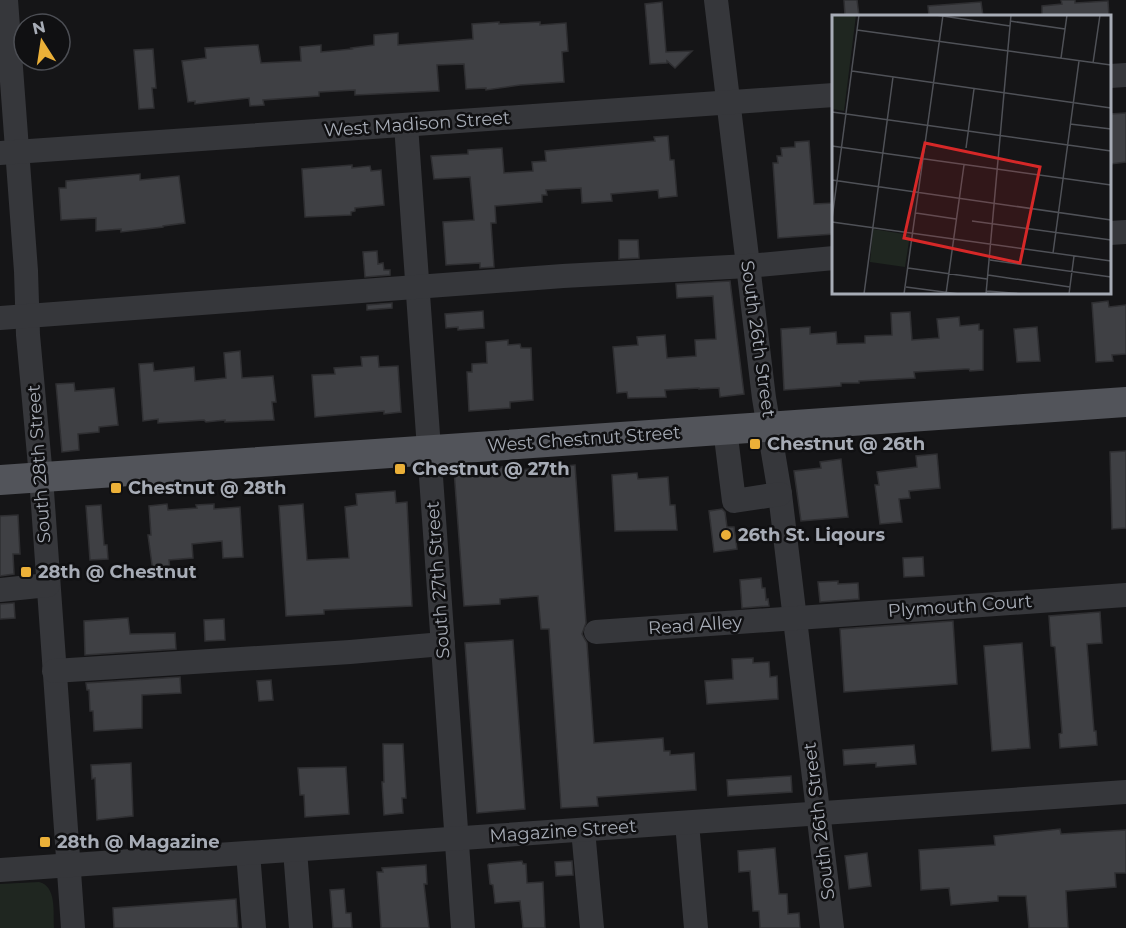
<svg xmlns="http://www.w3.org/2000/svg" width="1126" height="928" viewBox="0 0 1126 928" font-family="Montserrat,sans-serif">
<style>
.green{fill:#1f2620}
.building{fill:#3f4044;stroke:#2f2f32;stroke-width:1.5}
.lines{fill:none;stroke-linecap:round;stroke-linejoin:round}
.minor{stroke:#36373b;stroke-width:24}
.major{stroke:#52545a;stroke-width:30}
.poi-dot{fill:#ebb038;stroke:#101012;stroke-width:2}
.labels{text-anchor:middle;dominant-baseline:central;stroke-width:5;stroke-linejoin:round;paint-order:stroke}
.street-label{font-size:18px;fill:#a7acb6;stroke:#101012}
.poi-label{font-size:18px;font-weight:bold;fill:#a7acb6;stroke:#101012;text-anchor:start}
.inset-road{fill:none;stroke:#4f5157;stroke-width:1.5}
.view{fill:#d62828;fill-opacity:0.15;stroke:#d62828;stroke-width:3}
.inset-edge{fill:none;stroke:#a7acb6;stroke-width:3}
</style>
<rect width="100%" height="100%" fill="#151517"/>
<path class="green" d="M39,882c18,4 14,31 15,46h-54v-44z"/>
<g class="building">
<polygon points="844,0 857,0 859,16 845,16"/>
<polygon points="1061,0 1075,0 1075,3 1108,1 1109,16 1042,16 1042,6 1062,4"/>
<polygon points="662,2 666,52 692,51 675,68 667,61 667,63 650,64 645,4"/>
<polygon points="981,2 983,16 929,16 928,6"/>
<polygon points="499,22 499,24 540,22 540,25 566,23 568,51 562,52 564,82 520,85 486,90 486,88 466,89 464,64 437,65 439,91 355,95 355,90 319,92 319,96 263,100 264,105 250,106 249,98 195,104 195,101 188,102 182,61 206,58 205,48 258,45 261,63 301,61 300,47 321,45 321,52 352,49 351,48 374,45 374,35 398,33 398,45 473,39 472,24"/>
<polygon points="153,49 156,88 152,88 154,108 139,109 134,50"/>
<polygon points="1126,113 1126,162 1111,164 1110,114"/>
<polygon points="668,136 670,160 674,160 677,196 659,198 658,190 611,194 612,201 582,203 581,188 546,190 547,195 542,195 542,202 495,206 496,223 491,223 494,267 480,268 480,263 446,265 443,222 474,220 470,177 434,179 431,156 468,154 468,150 502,148 504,173 533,171 532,162 546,161 545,151 655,141 654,137"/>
<polygon points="809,141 814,204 834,203 834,234 778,238 773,163 778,163 777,156 782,156 781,148 795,147 795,142"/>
<polygon points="352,165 352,168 370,166 371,171 381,170 384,205 355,208 355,211 351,212 351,215 305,217 302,169"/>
<polygon points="140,174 140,180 179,176 185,223 163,226 163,227 121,232 121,229 96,231 96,218 61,220 59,188 66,188 66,181"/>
<polygon points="619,240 638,240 639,258 619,259"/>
<polygon points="377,251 378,264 383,263 384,270 390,270 390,275 365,277 363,252"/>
<polygon points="730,281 744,394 720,397 719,388 699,389 699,388 665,390 666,397 628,398 627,392 617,393 613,347 638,345 637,337 665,335 667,358 696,356 695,340 716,339 713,296 677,298 676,284"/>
<polygon points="1108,301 1109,307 1126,305 1126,354 1112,355 1113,361 1096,362 1092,303"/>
<polygon points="392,303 392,308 367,310 367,305"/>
<polygon points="483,311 484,328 458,330 458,327 446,328 445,314"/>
<polygon points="910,312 912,340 939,338 937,319 959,317 960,326 979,324 979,330 983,330 983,370 970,371 969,369 965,369 914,372 915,378 859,381 859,383 841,383 841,386 784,390 781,329 810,327 810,334 836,332 837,344 865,343 865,336 892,335 891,313"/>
<polygon points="1037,327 1040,361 1017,362 1014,329"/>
<polygon points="508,340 508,345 520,344 521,348 531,348 533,400 510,402 510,408 469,411 467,372 472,372 472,364 487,363 486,342"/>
<polygon points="240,351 242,378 273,376 276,402 272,402 274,420 225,422 225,420 206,422 204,420 158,423 158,419 143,421 139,364 153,363 154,371 194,367 195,381 226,378 224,353"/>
<polygon points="378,356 379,367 398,366 401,412 384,414 384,411 315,417 312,375 335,374 334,368 362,366 361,357"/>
<polygon points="74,383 75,391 114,388 118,425 99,427 99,432 78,434 79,450 62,452 56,384"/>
<polygon points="1126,451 1126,528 1112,529 1110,452"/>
<polygon points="937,454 940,488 909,491 910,498 899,499 902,522 880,524 875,485 879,485 877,472 917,467 916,456"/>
<polygon points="841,459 848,517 801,521 794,471 821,468 820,462"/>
<polygon points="575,465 586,623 582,634 587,643 594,743 663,738 664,751 670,751 670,755 694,753 696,790 597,797 598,806 561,808 549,629 541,629 538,596 500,599 500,604 464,606 454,470 517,466 517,470"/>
<polygon points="637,473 638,479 668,477 670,505 675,505 677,530 615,531 612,475"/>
<polygon points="395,491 396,503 407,502 412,606 324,610 324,614 286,616 279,506 303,504 307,560 349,558 345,507 357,505 356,494"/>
<polygon points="167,504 168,510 197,508 196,505 214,504 214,509 240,507 243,557 223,558 222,541 192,544 193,558 169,560 170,570 153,572 148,535 151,535 149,506"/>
<polygon points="101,505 104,545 107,545 108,559 90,560 86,506"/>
<polygon points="722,509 725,512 727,527 734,527 737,549 714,552 709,511"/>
<polygon points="18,515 20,554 13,554 14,574 0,576 0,516"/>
<polygon points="923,557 924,576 904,577 903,558"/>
<polygon points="761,578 762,588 765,588 766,600 768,599 769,606 742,608 740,580"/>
<polygon points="838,581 838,584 858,583 859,599 820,602 818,582"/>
<polygon points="14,603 15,618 0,619 0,604"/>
<polygon points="1100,612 1102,643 1087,644 1094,731 1096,731 1097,745 1060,748 1059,734 1062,733 1055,647 1051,646 1049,616"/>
<polygon points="128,618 130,634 175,633 176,649 85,655 84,621"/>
<polygon points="224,619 225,640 205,641 204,620"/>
<polygon points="953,621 957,684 844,692 840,629"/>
<polygon points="513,640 525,809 477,813 465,643"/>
<polygon points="1022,643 1030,748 992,751 984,646"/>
<polygon points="753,658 753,663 769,662 770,677 777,676 778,699 707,704 705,681 733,679 732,659"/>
<polygon points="180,677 181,693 142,695 142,728 94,731 93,711 90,711 89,690 87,690 86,683"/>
<polygon points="271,680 273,700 259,701 257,681"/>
<polygon points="383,744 403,744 406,798 402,798 403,813 384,815 382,782 384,782"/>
<polygon points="914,745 916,764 876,767 876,763 844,765 843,750"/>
<polygon points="131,763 133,816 97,820 95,778 92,779 91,765"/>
<polygon points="346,767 349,814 305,817 304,795 300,795 298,768"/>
<polygon points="791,776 792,792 728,796 727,780"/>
<polygon points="1060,829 1061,834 1126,830 1126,873 1115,873 1116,887 1066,891 1068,928 1029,928 1026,896 998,896 998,901 951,905 949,888 921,890 919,850 995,845 994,836"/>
<polygon points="775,848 779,894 787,894 788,914 799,913 800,928 760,928 759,911 753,911 750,871 739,872 738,851"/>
<polygon points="867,853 871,886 849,889 845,856"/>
<polygon points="522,861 523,864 526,864 527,883 543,882 545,928 523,928 520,901 495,903 493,885 490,884 488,865 489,864"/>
<polygon points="572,861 573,875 556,876 555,862"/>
<polygon points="426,865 427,884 424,884 429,928 381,928 377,872 383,872 382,868"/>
<polygon points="344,889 346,913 351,913 352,928 333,928 330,890"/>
<polygon points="236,899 238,928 114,928 113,908"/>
</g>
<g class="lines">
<g class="minor">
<polyline points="6,0 26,271 28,335 41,477 73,928"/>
<polyline points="716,0 764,398 780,494 832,928"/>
<polyline points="1110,76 1126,75"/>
<polyline points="406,125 463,928"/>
<polyline points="0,153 834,95"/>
<polyline points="1110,233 1126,232"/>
<polyline points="0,318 563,276 748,266 834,258"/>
<polyline points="725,429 734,501 780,494"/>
<polyline points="0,590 48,585"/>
<polyline points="596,632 1126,595"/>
<polyline points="54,671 350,652 443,644"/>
<polyline points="687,823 696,928"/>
<polyline points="583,830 592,928"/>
<polyline points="295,850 301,928"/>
<polyline points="248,853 254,928"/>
<polyline points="0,870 1126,792"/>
</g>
<polyline class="major" points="0,480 1126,402"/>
</g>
<g class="poi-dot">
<rect x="749" y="438" width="12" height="12" rx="3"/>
<rect x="394" y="463" width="12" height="12" rx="3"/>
<rect x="110" y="482" width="12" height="12" rx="3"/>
<circle cx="726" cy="535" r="6"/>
<rect x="20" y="566" width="12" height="12" rx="3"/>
<rect x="39" y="836" width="12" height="12" rx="3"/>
</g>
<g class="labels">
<g class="street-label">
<text transform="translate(417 124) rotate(-4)">West Madison Street</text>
<text transform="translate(758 339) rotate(82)">South 26th Street</text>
<text transform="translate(584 439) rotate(-4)">West Chestnut Street</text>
<text transform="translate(39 464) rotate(-94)">South 28th Street</text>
<text transform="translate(438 580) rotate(-94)">South 27th Street</text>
<text transform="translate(960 606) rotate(-4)">Plymouth Court</text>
<text transform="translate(695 625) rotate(-4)">Read Alley</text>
<text transform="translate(819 821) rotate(-97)">South 26th Street</text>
<text transform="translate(563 831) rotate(-4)">Magazine Street</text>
</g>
<g class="poi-label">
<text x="767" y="444">Chestnut @ 26th</text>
<text x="412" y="469">Chestnut @ 27th</text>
<text x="128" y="488">Chestnut @ 28th</text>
<text x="738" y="535">26th St. Liqours</text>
<text x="38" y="572">28th @ Chestnut</text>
<text x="57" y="842">28th @ Magazine</text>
</g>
</g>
<g transform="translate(832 15)">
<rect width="279" height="279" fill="#151517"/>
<path d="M0,0h24l-12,96 -12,-2zM41,214l37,6 -5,32 -35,-5z" fill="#1f2620"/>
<path class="inset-road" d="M104,0l74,11M178,6l55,8M25,15l254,35M229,43l6,-43M261,48l7,-48M20,56l259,37M0,97l279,39M238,109l41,5M0,131l279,39M134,133l8,-59M0,165l279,40M84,198l40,6M0,204l27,-204M140,206l139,19M0,207l279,39M221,238l26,-192M158,245l121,17M76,253l79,11M156,260l82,12M74,272l53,7M155,276l36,3M32,279l29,-217M72,279l39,-279M114,279l18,-129M154,279l25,-279M237,279l5,-38"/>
<path class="view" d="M93,128l115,24 -20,96 -116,-25z"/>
<rect width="279" height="279" class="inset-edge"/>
</g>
<g transform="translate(42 42) rotate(348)"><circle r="28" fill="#101012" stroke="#4c4e54" stroke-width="1.5"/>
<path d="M0-4.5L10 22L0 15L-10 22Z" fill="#ebb038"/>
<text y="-9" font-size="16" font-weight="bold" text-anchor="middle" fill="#a7acb6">N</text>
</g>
</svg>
